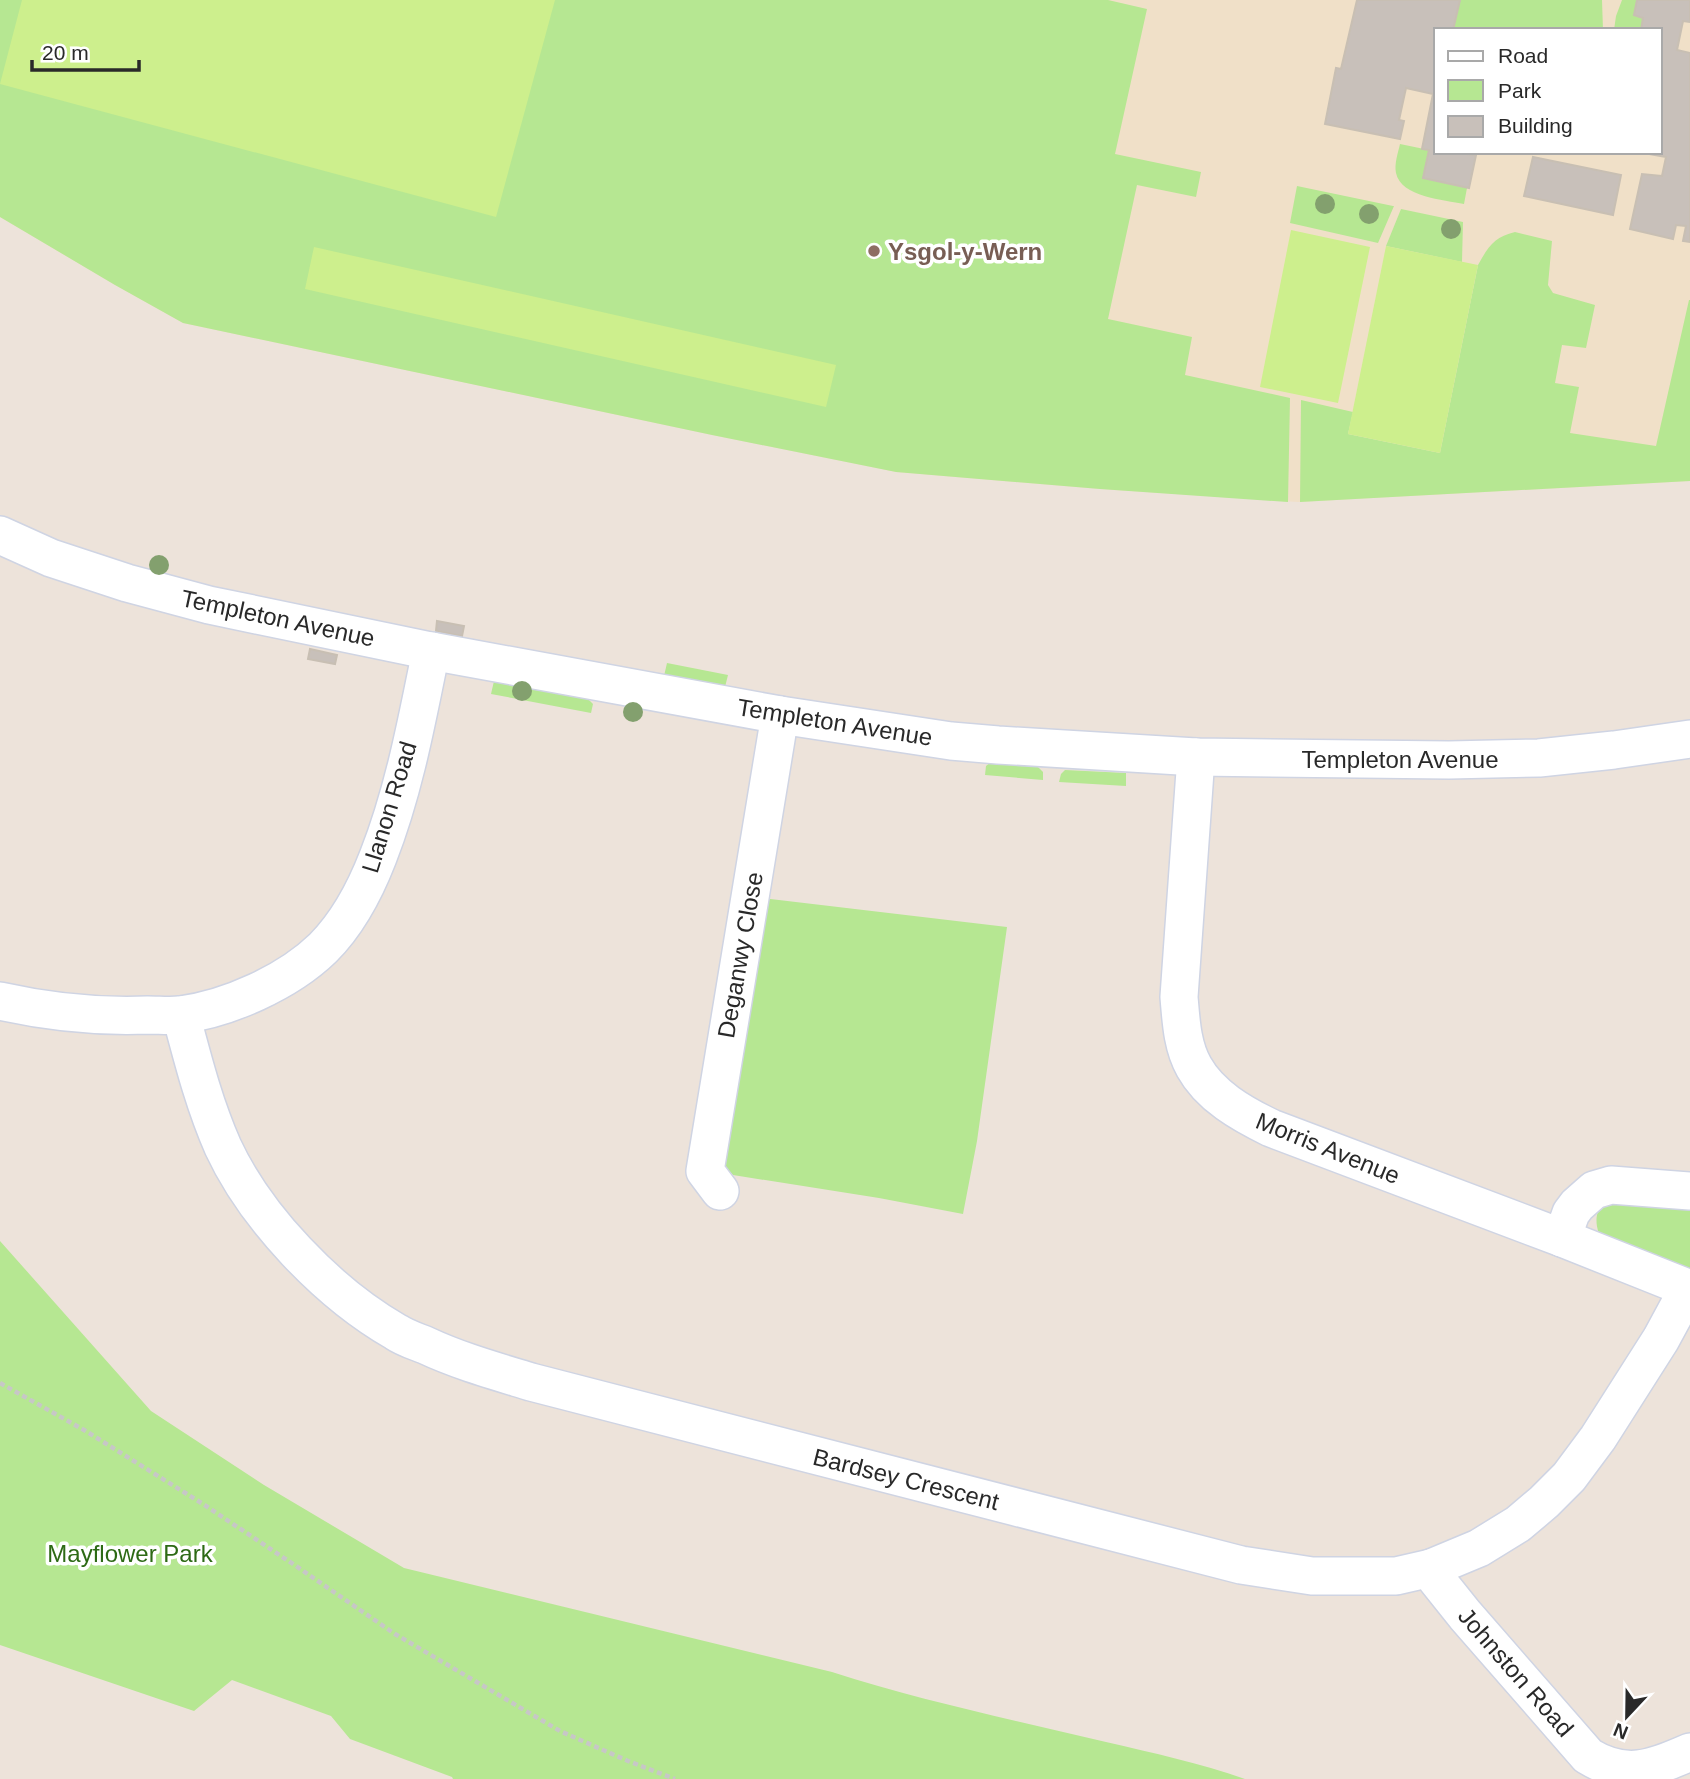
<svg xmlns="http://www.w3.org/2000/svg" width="1690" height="1779" viewBox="0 0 1690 1779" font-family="Helvetica,sans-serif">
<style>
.education{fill:#f0e0c8;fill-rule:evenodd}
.green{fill:#b6e792}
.pitch{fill:#cdef8d}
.building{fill:#c8c0ba;stroke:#c8bfb3;stroke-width:2}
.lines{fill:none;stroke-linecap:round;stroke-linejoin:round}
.minor-casing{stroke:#cfd4e3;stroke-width:40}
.path{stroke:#c7c7c7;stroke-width:4.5;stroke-dasharray:5 3.5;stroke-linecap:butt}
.minor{stroke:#fff;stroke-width:37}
.tree{fill:#83a06e}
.education-dot{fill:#8d6e63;stroke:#fff;stroke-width:2.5}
.labels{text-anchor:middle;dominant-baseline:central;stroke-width:7;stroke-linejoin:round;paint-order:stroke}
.education-label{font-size:24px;font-weight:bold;fill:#785e54;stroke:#fff;text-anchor:start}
.street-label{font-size:24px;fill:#292929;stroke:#fff}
.park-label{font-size:24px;fill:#2d6a15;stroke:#fff}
</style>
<rect width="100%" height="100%" fill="#ede3da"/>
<path class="education" d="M0,0h1690v481l-392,21 -198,-13 -204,-17 -184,-37 -529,-112 -68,-38 -115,-68zM1436,30h224v122h-224z"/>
<g class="green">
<polygon points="0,0 1108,0 1147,9 1115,154 1201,172 1196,197 1137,185 1108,319 1192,337 1185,375 1290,398 1288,502 1100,489 896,472 712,435 183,323 115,285 0,217"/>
<polygon points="1460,0 1602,0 1603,30 1453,30"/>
<polygon points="1622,0 1637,0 1634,15 1643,18 1641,30 1614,30 1616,16"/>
<path d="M1400,144l29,6 -6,28 44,10 -3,16c-20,-4 -63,-7 -68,-31 -2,-9 2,-20 4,-29z"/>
<polygon points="1297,186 1393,206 1394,206 1378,243 1290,223"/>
<polygon points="1401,209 1463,222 1462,262 1386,246"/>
<path d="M1515,232l37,9 -4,44 5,8 42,12 -9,43 -24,-3 -7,38 24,4 -9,46 86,13 33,-146h1v181l-390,21 1,-102 52,12 -5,22 92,19 38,-188c10,-18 16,-28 37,-33z"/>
<polygon points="667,663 728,675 725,687 664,676"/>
<polygon points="494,681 588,699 593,704 591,713 491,694"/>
<polygon points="991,762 1038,767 1043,772 1043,780 985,775 986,766"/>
<polygon points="1065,770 1126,773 1126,786 1059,782 1061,774"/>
<polygon points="762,898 1007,927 977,1141 963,1214 879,1198 733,1175 722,1163"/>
<path d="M1609,1197l81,5v70l-91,-38c-5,-15 -3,-26 10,-37z"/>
<path d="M0,1241l151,170 113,74 140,83 428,104c90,29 182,48 274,70 47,11 94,21 139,37h-792l-1,-2 -102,-38 -19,-23 -99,-36 -38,31 -194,-66z"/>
</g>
<g class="pitch">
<polygon points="22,0 555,0 496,217 0,84"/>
<polygon points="1291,230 1370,247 1338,403 1260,387"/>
<polygon points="1386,246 1478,265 1440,453 1348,434"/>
<polygon points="314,247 836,365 826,407 305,289"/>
</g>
<g class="building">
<polygon points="1357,0 1460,0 1453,30 1436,30 1436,152 1467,152 1467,154 1476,155 1469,188 1423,178 1429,150 1422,149 1433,94 1406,88 1399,120 1404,121 1400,139 1325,124 1336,68 1341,69"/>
<polygon points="1637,0 1690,0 1690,22 1683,21 1677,50 1690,53 1690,242 1683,241 1686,226 1676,225 1673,239 1630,229 1642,174 1662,176 1666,157 1638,152 1660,152 1660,30 1641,30 1643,18 1634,15"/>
<polygon points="1533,157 1621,175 1613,215 1524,196"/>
<polygon points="437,621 464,626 462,636 436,631"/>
<polygon points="310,649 337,655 335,664 308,659"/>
</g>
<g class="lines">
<g class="minor-casing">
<g id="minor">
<polyline points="0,535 51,558 127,583 209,605 431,651 780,715 951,741 998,745 1196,757 1449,760 1539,758 1614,750 1690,739"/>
<path d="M1196,757l-17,240c2,23 3,49 15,70 16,29 48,47 77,61l291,110 128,51"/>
<path d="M0,1001c49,11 98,16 148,14 11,0 22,1 32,0 48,-6 108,-33 143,-67 24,-24 43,-60 55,-91 26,-66 39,-137 53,-206"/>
<path d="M181,1015c12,45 23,89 42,132 33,71 105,146 173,185 9,6 19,9 29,13 34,16 70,26 106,37l710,183 71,11h84l35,-8 48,-20 39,-24 26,-22 25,-25 29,-39 63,-99 27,-50"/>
<polyline points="720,1191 705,1171 780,715"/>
<polyline points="1562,1238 1571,1213 1577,1205 1594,1190 1611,1185 1690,1191"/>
<path d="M1431,1568l6,12 28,35 123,141c38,23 63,13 102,-4"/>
</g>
</g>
<polyline class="path" points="0,1383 84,1430 203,1504 296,1566 395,1634 560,1731 628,1761 675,1779"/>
<use href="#minor" class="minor"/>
</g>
<g class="tree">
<circle cx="1325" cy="204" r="10"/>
<circle cx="1369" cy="214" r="10"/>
<circle cx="1451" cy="229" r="10"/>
<circle cx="159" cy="565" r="10"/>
<circle cx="522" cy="691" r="10"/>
<circle cx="633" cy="712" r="10"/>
</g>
<circle class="education-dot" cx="874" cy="251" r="7"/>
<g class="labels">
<g class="education-label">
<text x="888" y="251">Ysgol-y-Wern</text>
</g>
<g class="street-label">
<text transform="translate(278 618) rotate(12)">Templeton Avenue</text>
<text transform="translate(835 722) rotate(9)">Templeton Avenue</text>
<text x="1400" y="759">Templeton Avenue</text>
<text transform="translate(389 807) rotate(-73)">Llanon Road</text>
<text transform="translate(740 955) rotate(-80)">Deganwy Close</text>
<text transform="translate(1328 1148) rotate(22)">Morris Avenue</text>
<text transform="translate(906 1479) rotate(14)">Bardsey Crescent</text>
<text transform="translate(1516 1672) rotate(49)">Johnston Road</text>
</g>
<g class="park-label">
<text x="130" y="1553">Mayflower Park</text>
</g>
</g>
<rect x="1434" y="28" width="228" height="126" fill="#ffffff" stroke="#a9a9a9" stroke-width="2"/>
<rect x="1448" y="51" width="35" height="10" fill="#ffffff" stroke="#a9a9a9" stroke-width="2"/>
<text x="1498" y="63" font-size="21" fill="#292929">Road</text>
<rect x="1448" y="80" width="35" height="21" fill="#b6e792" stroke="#a9a9a9" stroke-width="2"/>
<text x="1498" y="98" font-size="21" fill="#292929">Park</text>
<rect x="1448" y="116" width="35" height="21" fill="#c8c0ba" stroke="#a9a9a9" stroke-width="2"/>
<text x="1498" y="133" font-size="21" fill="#292929">Building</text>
<g transform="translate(1627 1716) rotate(202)" stroke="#ffffff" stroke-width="5" paint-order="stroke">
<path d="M0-5L12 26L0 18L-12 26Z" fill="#292929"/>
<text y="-10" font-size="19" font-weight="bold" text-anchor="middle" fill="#292929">N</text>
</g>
<path d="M32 60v10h107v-10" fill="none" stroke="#292929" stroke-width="3.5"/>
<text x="42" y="60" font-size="21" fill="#292929" stroke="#ffffff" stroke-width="5" paint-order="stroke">20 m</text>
</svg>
